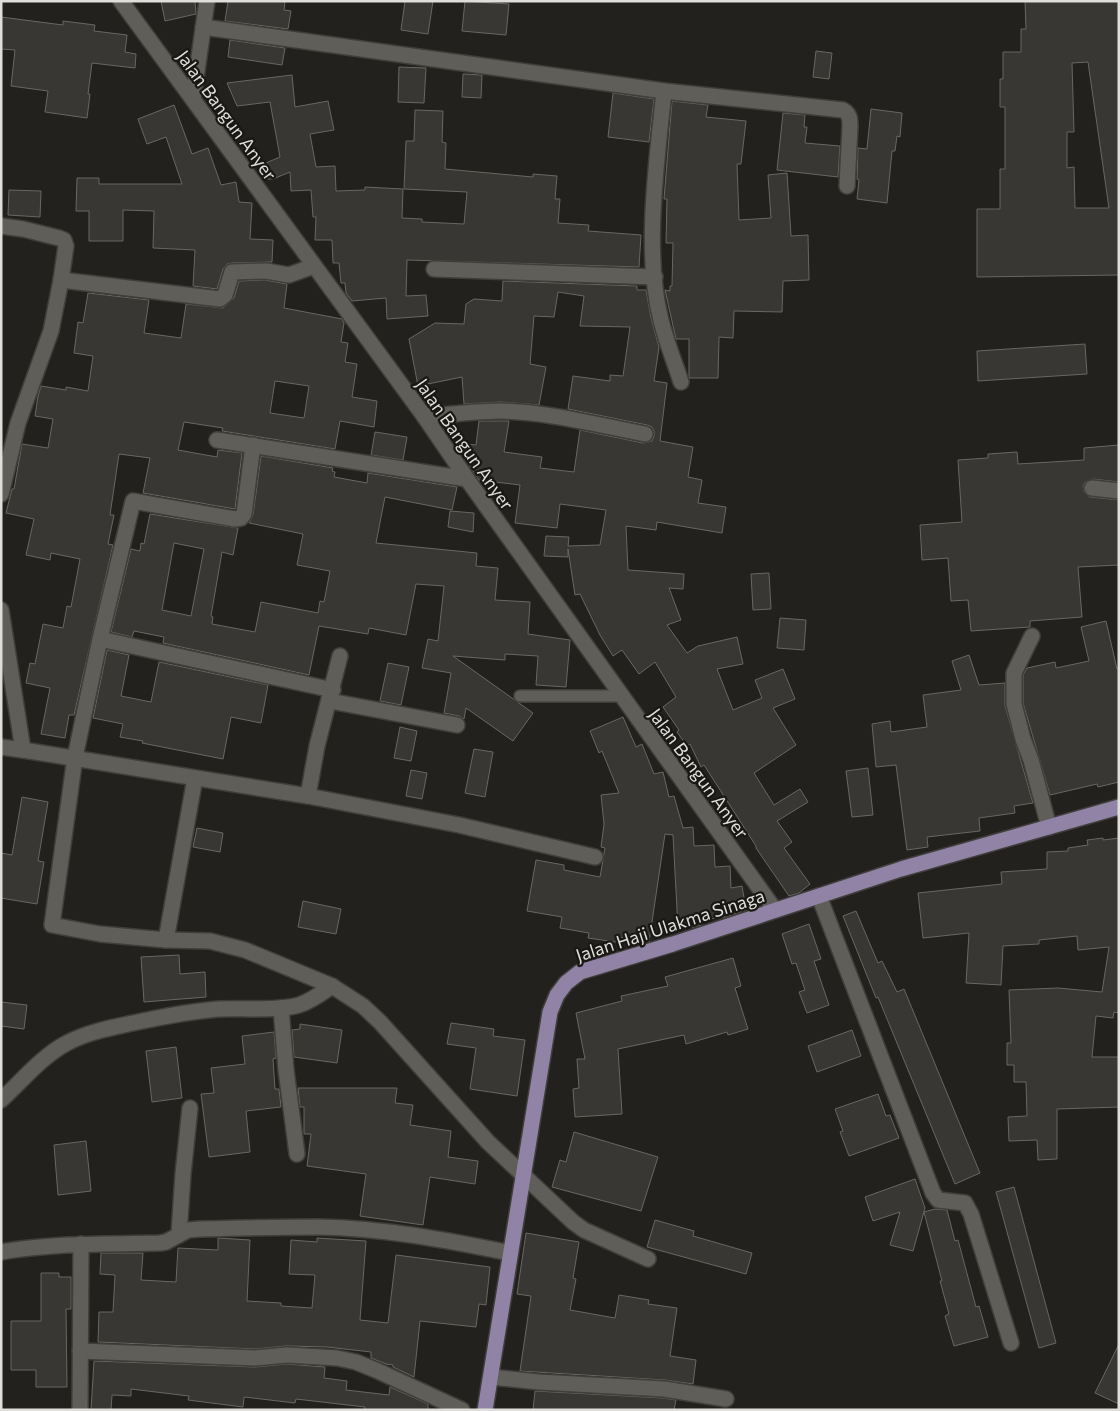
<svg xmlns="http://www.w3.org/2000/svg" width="1120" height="1411" viewBox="0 0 1120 1411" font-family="Commissioner,sans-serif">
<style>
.building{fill:#393733;stroke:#686762;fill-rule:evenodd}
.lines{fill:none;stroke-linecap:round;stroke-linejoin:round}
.lane-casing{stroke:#3f3e3a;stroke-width:14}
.street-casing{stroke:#3f3e3a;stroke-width:18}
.primary-casing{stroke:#3f3e3a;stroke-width:18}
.lane{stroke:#5f5e59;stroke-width:11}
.street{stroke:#5f5e59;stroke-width:15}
.primary{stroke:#9083a6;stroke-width:15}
.labels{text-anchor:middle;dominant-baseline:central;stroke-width:4.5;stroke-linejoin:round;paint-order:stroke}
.street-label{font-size:18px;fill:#dfdedb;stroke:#191814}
</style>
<rect width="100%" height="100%" fill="#22211d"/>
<g class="building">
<polygon points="161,1 195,1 196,14 165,21"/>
<polygon points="228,1 285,1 284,10 291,11 288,29 225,21"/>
<polygon points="405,1 433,1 428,34 401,30"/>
<polygon points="465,1 509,4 506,35 462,31"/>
<path d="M1025,1h94v274l-142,2v-68h23v-40h5v-62h-5v-28h3v-27h18v-23h5zM1088,62l21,146h-34l-1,-41 -7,1v-36h7l-2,-69z"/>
<polygon points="1,17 63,25 63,21 95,25 94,31 127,35 125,52 136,54 135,68 92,63 88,94 90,94 87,118 45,112 48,91 11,86 15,50 1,49"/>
<polygon points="230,40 285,48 282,65 228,57"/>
<polygon points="816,51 832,53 829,79 813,77"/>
<polygon points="399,67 426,68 424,103 398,102"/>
<polygon points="463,74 482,75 481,98 462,97"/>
<polygon points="292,75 295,107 328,101 334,130 310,134 316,167 335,166 336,191 365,190 365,187 403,189 402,218 422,219 422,222 464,224 467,192 404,189 406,141 414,141 415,110 443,111 442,142 446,143 445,169 533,177 533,174 557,176 555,199 560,199 558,223 589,225 588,231 641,235 639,267 407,260 406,296 426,295 428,316 387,319 386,298 352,301 346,293 345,283 341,283 339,263 333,263 332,240 315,240 316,217 313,217 311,190 291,191 290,172 273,179 267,179 261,165 280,157 270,102 237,106 227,83"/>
<polygon points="613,93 654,99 649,142 608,137"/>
<polygon points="672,101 708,105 706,117 746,121 741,164 737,164 739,220 771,218 768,175 787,173 791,236 808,235 809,280 783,281 782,312 734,311 733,338 719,337 718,378 689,378 689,339 676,339 665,290 670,291 670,286 672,286 673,243 666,243 667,199 664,199"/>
<polygon points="174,105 192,154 208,148 221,185 236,182 239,202 252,203 250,239 273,240 272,262 232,263 227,264 223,269 217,289 193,286 195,250 153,248 154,211 123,210 123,241 89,241 89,211 76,211 77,178 99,178 99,184 182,184 166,137 147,144 138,119"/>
<polygon points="871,109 902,113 900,137 897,136 895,151 892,151 887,203 857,199 859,180 857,179 858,148 867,149"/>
<polygon points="783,113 805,115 804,127 807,127 805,143 840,146 838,177 777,170"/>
<polygon points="9,190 41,191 40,217 8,215"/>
<path d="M265,280l22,4 -3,24 58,11 2,4 -3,19 7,1 -3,19 12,2 -5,33 25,4 -3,26 -34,-6 -5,28 -113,-18 1,-3 -39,-6 -6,28 39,7 1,-7 24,3 -7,56 -92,-16 7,-35 -31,-4 -9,61h4l-6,29 5,1 -39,170h-5l-4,23 -24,-4 9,-46 -24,-5 4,-20 5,1 8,-40 20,4 4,-22 4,1 9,-48 -29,-6 -1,7 -24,-5 8,-36 -28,-6 6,-24h2l8,-45 26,4 5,-29 -18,-3 3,-20 3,-10 25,4v-3l22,4 5,-35 -19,-3 4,-31 5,1 5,-30 61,7 -5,33 37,5 5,-34 37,4 11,-10 5,-17zM275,381l34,5 -5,32 -34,-5z"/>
<polygon points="503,281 637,286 637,290 646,290 651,318 659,347 654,381 667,383 660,441 693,447 688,477 702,480 698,503 726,507 722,533 657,522 656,530 626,526 628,570 684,574 683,589 669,588 681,620 667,625 687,653 698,646 737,637 743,664 717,669 733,710 762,698 755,680 783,669 795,699 773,708 796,745 754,773 774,805 800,789 808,802 777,821 792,842 784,848 810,884 799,893 789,896 756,848 756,846 704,765 701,767 690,744 687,746 677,732 679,730 663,707 676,697 655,662 639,674 622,650 613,656 600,635 580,594 575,595 568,549 568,557 544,556 546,536 569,537 568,546 600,545 606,510 560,504 557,528 515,523 520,485 479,480 464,458 466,444 476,445 479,421 509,421 504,452 542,457 540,468 574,472 580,430 643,443 652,441 654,436 654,431 652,427 647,425 568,409 573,376 610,381 610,375 623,376 630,327 580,326 584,296 558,292 554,317 534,316 530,364 546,367 539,405 501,402 464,404 462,377 418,386 409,339 435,323 464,324 466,304 474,299 502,301"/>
<polygon points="1085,344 1087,374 978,381 977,351"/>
<polygon points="375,432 407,437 403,460 371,455"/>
<polygon points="1119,445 1119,482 1093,479 1085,482 1083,486 1084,492 1090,497 1119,500 1119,565 1078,567 1082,617 1030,621 1030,627 971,631 968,600 951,601 948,558 922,560 920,525 962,522 958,460 988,458 988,454 1017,452 1018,464 1084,460 1084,448"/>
<path d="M261,456l72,12 -1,3 3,1 -1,5 33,6 1,-10 89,14 -5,23 -67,-13 -9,46 101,10 -1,13 22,2 -3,32 35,2 -2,32 42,6 -4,47 -30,-2 2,-29 -33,-2v6l-52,-4 80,57 -20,28 -47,-33 -2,11 -5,-3 -15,-3 7,-40 -29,-5 6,-29 10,2 6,-55 -28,-2 -10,51 -37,-7 -1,6 -49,-8 -10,49 -146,-32 1,-6 -30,-6 -2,6 -21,-5 20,-83 9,2 1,-8 3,1 6,-30 88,14 -5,27 -11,-3 -11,64 2,1 -1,7 43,8 6,-30 57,11 2,-12 4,1 6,-31 -33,-6 6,-31 -54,-11 4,-8zM174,543l30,6 -13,67 -29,-6z"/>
<polygon points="450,511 474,513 473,532 448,527"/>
<polygon points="769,573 771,609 753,610 751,574"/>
<polygon points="780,618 806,620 804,650 777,648"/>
<polygon points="1106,621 1117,669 1119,668 1119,782 1098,787 1097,784 1050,795 1023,703 1023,675 1027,668 1055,662 1056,668 1089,661 1081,627"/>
<polygon points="107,650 129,655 121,696 151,702 159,662 268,685 261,723 231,717 223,759 142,743 143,741 120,737 123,724 93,718"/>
<polygon points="969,655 979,685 1005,683 1005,706 1033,803 1014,806 1015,813 979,818 980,831 927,837 928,847 907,850 896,765 876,767 872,724 890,721 891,732 927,727 923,695 961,690 952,661"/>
<polygon points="388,663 409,667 401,705 380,701"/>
<polygon points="623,717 636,747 642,744 654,774 663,772 669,797 674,796 683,828 693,827 694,846 714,845 715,867 730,866 731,888 742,886 746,910 726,917 701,920 702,925 694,927 678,928 673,835 665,834 649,942 617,937 616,942 588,938 589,933 560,928 562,917 527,911 536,860 564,865 564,870 600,877 605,848 601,847 604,824 601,795 619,793 602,751 599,753 590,731"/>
<polygon points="400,727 417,731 411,761 394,758"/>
<polygon points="474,749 493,752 485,797 465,793"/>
<polygon points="868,768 873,815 852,817 846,771"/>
<polygon points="411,770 427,773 422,799 406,796"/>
<polygon points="22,797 48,802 38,861 44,862 37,904 1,898 1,853 12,855"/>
<polygon points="197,828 223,833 220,852 193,847"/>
<polygon points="1103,838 1103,840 1119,838 1119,1013 1114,1012 1113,1018 1096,1016 1092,1057 1119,1057 1119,1107 1057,1109 1057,1159 1038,1160 1037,1140 1009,1141 1008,1117 1027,1116 1026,1082 1014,1082 1014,1065 1007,1065 1007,1043 1011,1043 1009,990 1058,988 1102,992 1109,947 1078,950 1077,936 1039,940 1039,944 1003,946 1001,985 966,983 969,933 923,938 918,893 1002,884 1001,872 1047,869 1047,852 1068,851 1068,848 1088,845 1087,840"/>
<polygon points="303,901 341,909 336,934 298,927"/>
<polygon points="856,911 878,963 882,961 897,992 904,989 980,1173 955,1184 878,997 876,998 843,916"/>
<polygon points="809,924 821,959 814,961 829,1005 807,1013 799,992 805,990 796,963 792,964 782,934"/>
<polygon points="179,955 180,974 205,972 206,997 144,1002 141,957"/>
<polygon points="733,958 741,986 735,988 748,1029 728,1035 727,1032 686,1044 684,1035 618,1049 622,1114 575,1117 573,1089 579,1088 577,1059 585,1059 576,1013 622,1001 621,996 668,986 665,977"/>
<polygon points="1,1002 27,1005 24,1029 1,1026"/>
<polygon points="451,1023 494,1029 493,1036 525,1040 517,1096 470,1089 476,1048 447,1044"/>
<polygon points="300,1024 342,1030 337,1063 294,1057 292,1030 300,1029"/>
<polygon points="852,1030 861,1056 817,1072 808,1046"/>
<polygon points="274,1032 276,1058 273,1059 275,1089 279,1089 281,1107 246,1111 250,1152 209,1157 201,1094 214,1093 211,1068 245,1064 242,1036"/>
<polygon points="176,1047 182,1098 152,1102 146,1051"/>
<polygon points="298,1088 397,1088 395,1103 413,1105 410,1125 451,1131 448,1157 478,1161 475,1184 430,1177 423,1225 360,1216 366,1174 307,1166 311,1134 304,1134 304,1107 300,1107"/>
<polygon points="878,1094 886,1116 890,1115 899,1138 849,1156 840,1132 843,1131 835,1109"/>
<polygon points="574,1132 658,1157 641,1211 552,1187 560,1160 566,1162"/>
<polygon points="86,1141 91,1191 58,1195 54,1145"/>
<polygon points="915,1179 925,1208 913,1251 890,1245 900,1212 873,1221 865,1197"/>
<polygon points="1014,1187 1056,1343 1039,1348 996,1192"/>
<polygon points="935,1209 947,1210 955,1241 958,1240 976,1307 979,1306 988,1337 954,1346 945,1316 949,1314 940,1281 942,1281 924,1212"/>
<polygon points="655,1220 694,1231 693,1236 752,1253 746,1274 647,1247"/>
<polygon points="526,1233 579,1242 573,1278 576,1279 570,1310 615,1318 619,1295 649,1300 648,1304 677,1308 670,1356 696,1360 693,1384 665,1380 520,1371 531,1296 517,1294"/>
<polygon points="218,1238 250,1240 247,1301 281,1303 281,1306 312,1308 315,1275 289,1274 291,1240 317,1242 317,1238 366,1241 360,1320 388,1323 396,1255 490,1267 486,1305 479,1304 476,1327 420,1321 414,1377 393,1367 393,1365 386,1364 371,1358 371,1352 327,1347 286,1346 255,1349 98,1342 99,1312 113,1312 115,1275 100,1274 101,1253 143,1253 141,1280 176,1282 178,1248 218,1250"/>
<polygon points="41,1273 59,1273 59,1277 71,1277 71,1309 66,1309 67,1387 36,1387 36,1370 11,1370 11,1321 41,1321"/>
<polygon points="1119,1344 1119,1404 1095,1393"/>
<polygon points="94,1361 255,1367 287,1364 325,1367 324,1378 347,1381 346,1390 389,1395 390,1387 428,1404 428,1410 364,1410 365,1407 296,1399 295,1403 244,1397 243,1407 188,1400 189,1396 131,1389 131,1396 112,1395 111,1410 91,1410"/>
<polygon points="535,1391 663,1398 676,1400 674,1410 533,1410"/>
</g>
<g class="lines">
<g class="lane-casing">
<polyline id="lane" points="520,696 621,696"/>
</g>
<g class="street-casing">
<g id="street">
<polyline points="121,1 424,416 467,479 775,910"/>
<path d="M203,27l461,64 179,19c7,4 7,9 7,17l-3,59"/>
<path d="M664,91c-7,69 -20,158 -4,225 5,23 14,44 21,66"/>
<polyline points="193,99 207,1"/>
<polyline points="1,226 23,229 59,238 64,240 66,246 61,280 51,331 18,423 1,494"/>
<polyline points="434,269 655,277"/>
<polyline points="61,280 220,299 225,295 232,272 266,271 289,275 314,266"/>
<path d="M424,416c25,-1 51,-5 77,-5 48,1 97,14 144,23"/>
<polyline points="217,440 467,479"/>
<polyline points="253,445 244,514 241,518 235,519 133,501 100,639 75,757 52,925 100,934 166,940 210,941 245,950 332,986 363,1006 380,1022 488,1142 573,1222 584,1230 648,1259"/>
<polyline points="1092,488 1119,491"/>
<polyline points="1,610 23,750 308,796 459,825 595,857"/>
<polyline points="1032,636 1014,673 1014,704 1023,739 1031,760 1049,827"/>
<polyline points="100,639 333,690"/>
<polyline points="330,701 457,725"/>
<polyline points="1,747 23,750"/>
<polyline points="308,796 317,746 340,656"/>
<polyline points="819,896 933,1193 938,1200 965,1203 971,1214 1011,1343"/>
<polyline points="166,940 195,778"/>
<polyline points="281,1008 286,1070 297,1154"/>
<path d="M1,1100c21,-19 41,-44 66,-57 21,-11 43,-15 66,-20 28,-6 57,-12 86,-14 23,-1 60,2 80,-4 12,-4 23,-12 33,-19"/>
<polyline points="179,1234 183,1174 190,1108"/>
<path d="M1,1252c53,-9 106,-8 159,-9l6,-1 22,-12 12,-1c39,-1 79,-2 118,-2 65,1 129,13 192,26"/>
<polyline points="80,1351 255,1358 287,1355 337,1358 356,1362 378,1371 462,1410"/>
<polyline points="491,1377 539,1382 664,1389 726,1399"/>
<polyline points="80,1410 81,1244"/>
</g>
</g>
<g class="primary-casing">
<polyline id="primary" points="485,1410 550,1012 557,995 566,983 580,972 673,944 901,869 1119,807"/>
</g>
<use href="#lane" class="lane"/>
<use href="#street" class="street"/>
<use href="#primary" class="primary"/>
</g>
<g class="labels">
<g class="street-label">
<text transform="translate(227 115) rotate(54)">Jalan Bangun Anyer</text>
<text transform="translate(465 444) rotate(55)">Jalan Bangun Anyer</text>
<text transform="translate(699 773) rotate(54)">Jalan Bangun Anyer</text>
<text transform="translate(670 925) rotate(-18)">Jalan Haji Ulakma Sinaga</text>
</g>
</g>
<rect width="1120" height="1411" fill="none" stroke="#dfdedb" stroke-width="5"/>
</svg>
